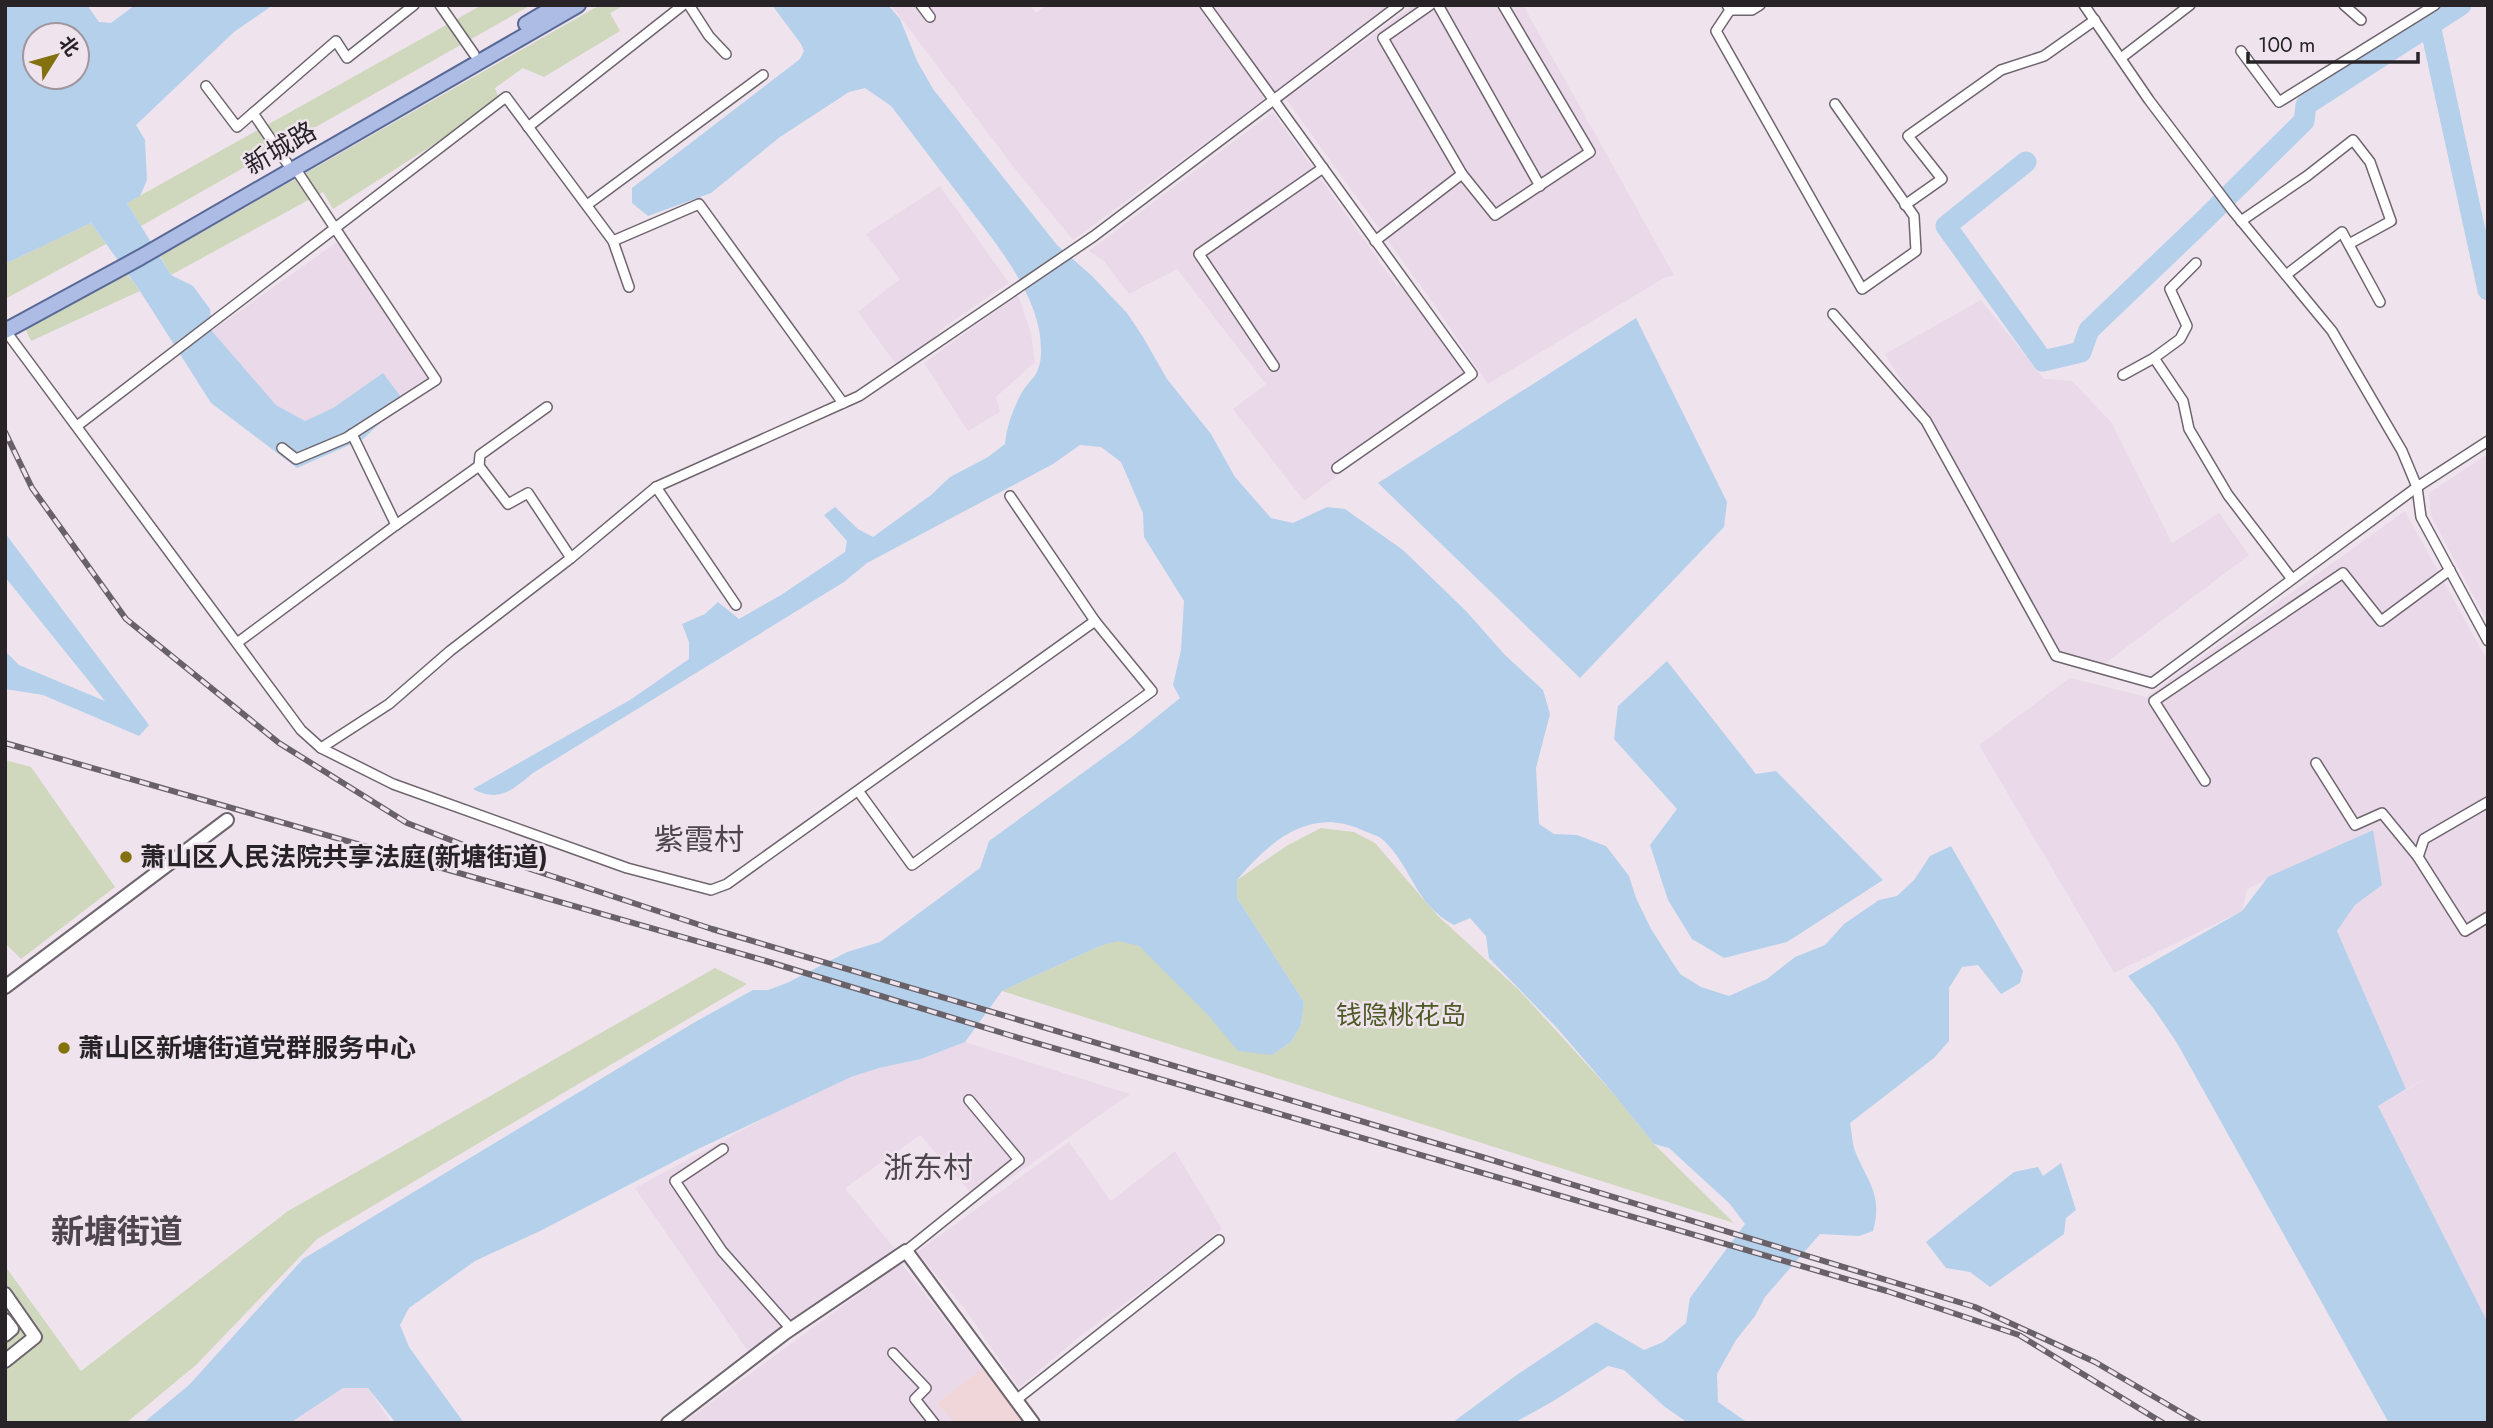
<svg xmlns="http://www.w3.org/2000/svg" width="2493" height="1428" viewBox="0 0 2493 1428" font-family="Jost,'Noto Sans SC',sans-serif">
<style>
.commercial{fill:#f1d6d9}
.built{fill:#ead9e9}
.green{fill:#cfd7bc}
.water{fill:#b5d0eb;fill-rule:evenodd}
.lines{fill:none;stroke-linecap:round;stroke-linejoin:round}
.river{stroke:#b5d0eb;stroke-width:21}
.street-casing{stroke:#6e656e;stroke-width:12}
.secondary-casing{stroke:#6e656e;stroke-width:16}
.primary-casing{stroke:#596996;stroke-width:18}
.street{stroke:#fff;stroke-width:9}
.secondary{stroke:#fff;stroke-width:12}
.primary{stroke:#acbce4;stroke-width:14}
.rail-casing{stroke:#686268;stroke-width:6}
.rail{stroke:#efe4ee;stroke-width:3.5;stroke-dasharray:10;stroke-linecap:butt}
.poi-dot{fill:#83700f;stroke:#efe4ee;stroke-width:2.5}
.labels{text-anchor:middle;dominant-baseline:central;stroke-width:5;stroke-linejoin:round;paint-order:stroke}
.street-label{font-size:26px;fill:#272327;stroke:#efe4ee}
.poi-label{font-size:26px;font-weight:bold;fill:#272327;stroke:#efe4ee;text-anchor:start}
.park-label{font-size:26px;fill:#4e5a24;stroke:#efe4ee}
.quarter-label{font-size:30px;fill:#4e464e;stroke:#efe4ee}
.district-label{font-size:33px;font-weight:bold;fill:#4e464e;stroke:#efe4ee}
</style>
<rect width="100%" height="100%" fill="#efe4ee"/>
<polygon class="commercial" points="982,1368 1024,1423 954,1423 937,1403"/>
<g class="built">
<polygon points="891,5 1030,5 1036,13 1047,5 1199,5 1266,98 1073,240 1019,174"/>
<polygon points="1212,5 1390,5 1275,92"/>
<polygon points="1413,5 1523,5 1674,275 1664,278 1488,384 1433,303 1286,99"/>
<polygon points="1273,112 1397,286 1404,281 1472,374 1304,501 1233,409 1266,384 1177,269 1129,294 1104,261 1089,251"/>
<polygon points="940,186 1009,283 944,327 927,345 896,364 858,312 900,279 866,234"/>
<polygon points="337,242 431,383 404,401 383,373 333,408 305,421 276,405 212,331"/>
<polygon points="1018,295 1031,333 1035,362 996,397 1000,412 968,431 924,363"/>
<polygon points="1981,300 2044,379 2072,381 2111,422 2172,543 2219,513 2249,555 2099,668 2056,656 1976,501 1885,354"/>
<polygon points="2488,454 2488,623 2431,516 2429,493"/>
<polygon points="2405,511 2488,662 2488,1323 2378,1106 2433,1075 2406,1089 2337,931 2355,905 2382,885 2372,830 2247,889 2242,911 2114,973 1979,745 2070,678 2146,697"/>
<polygon points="965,1042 1130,1094 978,1201 920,1135 845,1188 900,1255 750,1354 635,1188 774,1113 851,1077 879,1068 921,1059"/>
<polygon points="1069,1142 1111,1201 1175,1151 1222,1229 1157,1280 1080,1336 1019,1388 965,1309 917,1252"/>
<polygon points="901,1263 982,1368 937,1403 954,1423 683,1423"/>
<polygon points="343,1388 368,1388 391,1423 290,1423"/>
</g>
<g class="green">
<polygon points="482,5 531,5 141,226 127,203"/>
<polygon points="600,5 625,5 610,13 620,31 544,77 523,68 495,88 500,102 333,209 323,192 171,275 160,256"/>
<polygon points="91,223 106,244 5,299 5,264"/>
<polygon points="127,274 140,291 31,341 25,328"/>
<polygon points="5,760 31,767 115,887 21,959 5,943"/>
<polygon points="1321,828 1354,832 1375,843 1438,916 1519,990 1613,1093 1654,1144 1734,1223 1002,991 1100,946 1118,940 1139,946 1272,1055 1291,1042 1301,1025 1304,1002 1237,898 1237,880 1288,845"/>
<polygon points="715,968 747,984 317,1239 196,1365 126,1423 5,1423 5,1266 81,1371 288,1211"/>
</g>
<g class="water">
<path d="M5,5h82l12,17 12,1 24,-18h138l-39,27 -98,93 9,15 2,40 -7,16 -13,7 44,72 22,11 17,23 2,22 64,74 29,16 28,-13 50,-35 21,28 -41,38 -66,29 -86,-65 -71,-112 -49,-68 -86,41zM35,35h42v42h-42z"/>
<path d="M772,5h116l12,14 17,42 16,28 124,156 35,31 35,37 16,24 24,42 44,55 24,43 36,41 22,5 34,-16 18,2 58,41 63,61 39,44 38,35 7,24 -14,54 3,56 15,10 23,1 29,11 23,30 7,22 15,31 29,45 21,13 28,9 38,-17 28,-22 30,-12 19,-21 35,-24 18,-4 17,-16 16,-24 21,-10 72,125 -3,12 -19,11 -23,-29 -16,2 -13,21v53l-15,17 -84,65c2,9 2,20 5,28 13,32 28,43 18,80l-14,5 -39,-2 -55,63 -10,19 -19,24 -19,34 1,28 30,21h-60l-23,-16 -41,-37 -16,-4 -53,34 -41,23h-62l66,-49 78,-52 48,28 19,-8 23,-19 4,-25 55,-74 -15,-20 -61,-56 -15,-4 -41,-51 -56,-65 -68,-70 -3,-22 -16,-18 -16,7c-41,-22 -41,-58 -72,-86 -5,-4 -14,-6 -20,-9 -53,-24 -93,12 -125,50v18l67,104 -3,23 -10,17 -19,13 -34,-4 -30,-36 -69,-69 -21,-5 -18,5 -98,45 -37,51 -44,17 -42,9 -28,9 -153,72 -158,82 -65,30 -66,47 -9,17 9,22 55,76h-68l-28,-35h-25l-53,35h-147l46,-38 114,-126 392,-237 58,-32h15l19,-7 60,-31 33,-10 100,-74 9,-27 143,-104 48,-39 -7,-13 8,-35 3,-49 -40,-64 -1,-24 -22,-51 -20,-15 -21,-2 -27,19 -186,99 -23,19 -311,191c-21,17 -33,30 -60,16l157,-89 59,-41v-17l-7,-18 23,-10 13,-12 21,17 42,-24 64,-43 2,-11 -23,-26 11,-8 23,22 15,8 58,-42 19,-18 38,-20 17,-13c2,-18 7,-33 16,-50 10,-17 19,-17 20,-41 2,-58 -50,-115 -82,-158 -23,-30 -45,-59 -68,-89l-26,-18 -16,4 -69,45 -69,56 -63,23 -16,-13v-15l168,-129 4,-8 -3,-7z"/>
<polygon points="1636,318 1727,502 1724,527 1580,678 1378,483"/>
<polygon points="5,533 149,725 139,736 43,695 5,689 5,651 19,665 105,701 5,577"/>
<polygon points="1667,661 1756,774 1776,771 1883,880 1787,942 1724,958 1692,939 1668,900 1650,845 1677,809 1614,739 1618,706"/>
<polygon points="2373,830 2382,885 2355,905 2337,931 2406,1089 2378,1106 2488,1323 2488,1423 2389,1423 2177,1043 2154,1009 2128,976 2242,911 2268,877"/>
<polygon points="2061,1163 2076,1210 2066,1218 2064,1234 1990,1287 1970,1272 1946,1268 1926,1242 2014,1172 2038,1167 2043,1176"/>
</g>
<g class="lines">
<g class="river">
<polyline points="2430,25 2488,290"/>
<polyline points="2026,162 1946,226 2043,361 2081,352 2089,330 2203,221 2304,121 2306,105 2461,5"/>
</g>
<g class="street-casing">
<g id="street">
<polyline points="440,5 474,54"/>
<polyline points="689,5 709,36 726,54"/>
<polyline points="921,5 930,17"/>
<polyline points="1205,5 1472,374 1337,468"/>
<polyline points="1430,5 1383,38 1462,174 1495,215 1590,152 1503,5"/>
<polyline points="1438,5 1540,186"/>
<polyline points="1727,5 1730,10 1716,31 1862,289 1916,251 1914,216 1835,104"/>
<polyline points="2084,5 2149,100 2233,211 2332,331 2402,451 2417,487 2421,517 2488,641"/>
<polyline points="2344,5 2361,20"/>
<polyline points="1730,10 1752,10 1760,5"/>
<polyline points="2241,51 2279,102 2435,5"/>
<polyline points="2121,58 2190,5"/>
<polyline points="206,86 237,127 253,113"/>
<polyline points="528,127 683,5"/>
<polyline points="287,163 253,113 336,41 347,58 414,5"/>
<polyline points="587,205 763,75"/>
<polyline points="1905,205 1942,179 1908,136 2001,70 2044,56 2095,20"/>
<polyline points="2241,221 2307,176 2353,140 2370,162 2391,221 2349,244"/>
<polyline points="613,241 699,204 843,403"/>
<polyline points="1375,241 1462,174"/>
<polyline points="2286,275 2342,232 2380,302"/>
<polyline points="1833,314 1926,421 2056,656 2152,683 2417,487 2488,441"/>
<polyline points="5,330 301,730 321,748 393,784 627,868 711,890 727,884 1095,621"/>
<polyline points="2154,358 2180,339 2187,326 2170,289 2196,263"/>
<polyline points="1274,366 1199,254 1323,168"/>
<polyline points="2123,375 2154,358 2183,401 2189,429 2228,495 2292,579"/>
<polyline points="77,426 506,97 613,241 629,287"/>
<polyline points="282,448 296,459 346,438 436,380 295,168"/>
<polyline points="479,466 480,455 547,407"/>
<polyline points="656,487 859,396 1094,236 1399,5"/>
<polyline points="396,525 479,466 508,504 528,493 571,558"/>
<polyline points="237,643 396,525 352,434"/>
<polyline points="321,748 389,704 450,651 571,558 656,487 736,605"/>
<polyline points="2316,763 2355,825 2382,813 2418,857 2465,931 2488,917"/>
<polyline points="2205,781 2154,701 2343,573 2381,621 2450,570"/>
<polyline points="859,792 912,865 1152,691 1095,621 1010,496"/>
<polyline points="2418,857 2424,839 2488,802"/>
<polyline points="723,1149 675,1181 722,1251 791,1329"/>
<polyline points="906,1251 1019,1160 969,1100"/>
<polyline points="893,1353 926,1388 915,1399 934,1423"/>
<polyline points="1016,1400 1219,1240"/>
</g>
</g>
<g class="secondary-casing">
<g id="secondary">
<polyline points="5,987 227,820"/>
<polyline points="5,1294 35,1337 5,1361"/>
<polyline points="5,1320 12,1329 5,1335"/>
<polyline points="668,1423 785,1333 906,1251 1033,1423"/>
</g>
</g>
<g class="primary-casing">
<g id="primary">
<polyline points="526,24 558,5"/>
<polyline points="5,331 141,257 578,5"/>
</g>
</g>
<use href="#street" class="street"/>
<use href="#secondary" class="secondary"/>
<use href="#primary" class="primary"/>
<g class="rail-casing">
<g id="rail">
<polyline points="5,432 32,488 126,619 279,743 407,823 497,858 712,929 1482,1157 1975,1307 2095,1362 2199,1423"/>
<polyline points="5,743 766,961 1009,1035 1887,1291 2019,1335 2163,1423"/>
</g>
</g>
<use href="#rail" class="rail"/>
</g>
<g class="poi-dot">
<circle cx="126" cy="857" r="7"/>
<circle cx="64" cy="1048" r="7"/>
</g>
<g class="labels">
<g class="street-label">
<text transform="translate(280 148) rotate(-30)">新城路</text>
</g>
<g class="poi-label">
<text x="140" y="857">萧山区人民法院共享法庭(新塘街道)</text>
<text x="78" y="1048">萧山区新塘街道党群服务中心</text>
</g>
<g class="park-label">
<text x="1401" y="1015">钱隐桃花岛</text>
</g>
<g class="quarter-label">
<text x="699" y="839">紫霞村</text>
<text x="928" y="1167">浙东村</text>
</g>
<g class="district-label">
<text x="117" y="1231">新塘街道</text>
</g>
</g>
<rect width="2493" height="1428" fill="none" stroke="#272327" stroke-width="14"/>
<g transform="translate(56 56) rotate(53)"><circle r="33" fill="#efe4ee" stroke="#9f979e" stroke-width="2"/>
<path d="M0-5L12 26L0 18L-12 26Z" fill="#83700f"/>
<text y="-10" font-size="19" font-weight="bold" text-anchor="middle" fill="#272327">北</text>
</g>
<path d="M2248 52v10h170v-10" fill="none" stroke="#272327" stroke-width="3.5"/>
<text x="2258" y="52" font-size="21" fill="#272327" stroke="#efe4ee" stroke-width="5" paint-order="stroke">100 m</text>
</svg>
